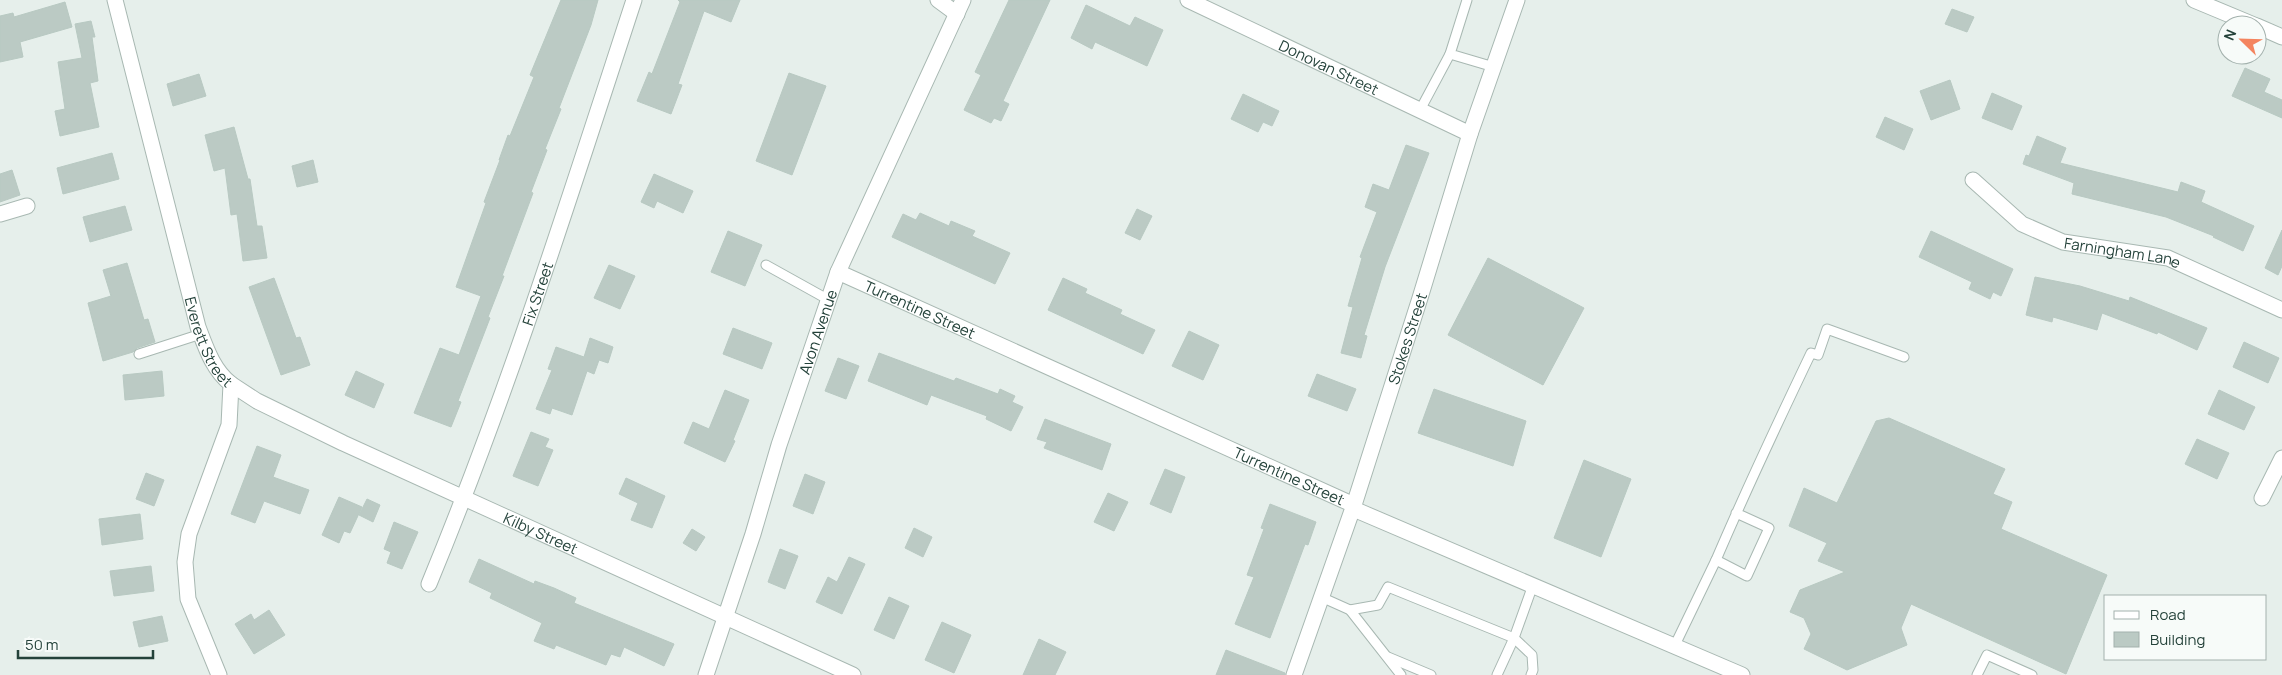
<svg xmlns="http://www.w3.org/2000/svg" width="2282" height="675" viewBox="0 0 2282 675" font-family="Manrope,sans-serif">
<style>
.building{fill:#bbcac4;stroke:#b8c9c2}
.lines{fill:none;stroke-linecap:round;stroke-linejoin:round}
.lane-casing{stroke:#a8b8b2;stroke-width:11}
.street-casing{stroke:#a8b8b2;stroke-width:17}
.lane{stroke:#fff;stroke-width:9}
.street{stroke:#fff;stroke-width:15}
.labels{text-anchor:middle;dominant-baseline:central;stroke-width:5;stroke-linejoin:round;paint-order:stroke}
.street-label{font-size:15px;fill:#24423a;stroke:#f7fbf9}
</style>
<rect width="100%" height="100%" fill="#e6efeb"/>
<g class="building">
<polygon points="561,0 598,0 591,25 559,108 561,109 545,149 547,150 531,192 533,193 502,276 504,276 488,317 490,318 458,401 461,402 451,427 414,413 440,348 459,355 481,296 456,287 486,203 484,202 500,160 499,160 508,135 510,136 534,77 530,75"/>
<polygon points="678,0 740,0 731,22 704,11 678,84 682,85 671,114 637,101 649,72 652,74 680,2"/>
<polygon points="1009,0 1050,0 1003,101 1009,104 1001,121 994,118 991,123 964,110 981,75 975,72"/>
<polygon points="65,2 72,27 20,42 23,57 0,62 0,16 13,13 14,17"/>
<polygon points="1086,5 1130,26 1135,17 1163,30 1147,66 1095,42 1092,49 1071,38"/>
<polygon points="1952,9 1974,17 1967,32 1945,24"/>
<polygon points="91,21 95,37 92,37 98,81 90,83 99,127 60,136 55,111 65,109 58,62 82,58 75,24"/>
<polygon points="2245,68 2270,79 2264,92 2282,100 2282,118 2232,96"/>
<polygon points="789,73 826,86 792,175 756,161"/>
<polygon points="199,74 206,96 173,106 167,84"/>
<polygon points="1950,80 1960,109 1931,120 1920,91"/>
<polygon points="1992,93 2022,106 2012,130 1982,118"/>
<polygon points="1243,94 1279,111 1272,126 1263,122 1258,132 1231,119"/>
<polygon points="1885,117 1913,129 1904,150 1876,137"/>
<polygon points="234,127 248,179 250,179 257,226 262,226 267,258 243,261 237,214 231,215 225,168 214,171 205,135"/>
<polygon points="2037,136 2066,148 2060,163 2178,192 2181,182 2205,191 2201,202 2254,226 2243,251 2213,237 2214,236 2166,217 2072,194 2074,183 2023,164 2026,155 2029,156"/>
<polygon points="1406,145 1429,153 1385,267 1364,335 1367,336 1361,358 1341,353 1353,307 1348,306 1362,258 1360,257 1377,212 1365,207 1373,184 1389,190"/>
<polygon points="112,153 119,179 63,194 57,168"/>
<polygon points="313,160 318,182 297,187 292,166"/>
<polygon points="12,170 20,195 0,202 0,174"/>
<polygon points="654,174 693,191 683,213 657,201 654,208 641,202"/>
<polygon points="125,206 132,230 90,242 83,217"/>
<polygon points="1137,209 1152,216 1140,240 1125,233"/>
<polygon points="920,213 949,226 951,221 975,231 972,236 1010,253 995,284 892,237 903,214 916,220"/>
<polygon points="2282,230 2282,266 2278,275 2265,268"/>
<polygon points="728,231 762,245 745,286 711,272"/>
<polygon points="1931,231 2013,269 2001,296 1993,292 1990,299 1969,289 1972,282 1919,257"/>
<polygon points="1488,258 1584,308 1543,385 1448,335"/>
<polygon points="127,263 144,320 148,319 155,342 137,348 133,352 103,361 88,303 111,296 103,270"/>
<polygon points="609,265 635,276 620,309 594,298"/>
<polygon points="2035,277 2080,286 2129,301 2130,297 2207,328 2197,350 2158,332 2157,334 2102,313 2097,330 2053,317 2052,322 2026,315"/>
<polygon points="274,278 296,338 300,337 310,365 281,375 249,287"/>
<polygon points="1063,278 1087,289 1085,293 1122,310 1120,314 1155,330 1143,354 1048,310"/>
<polygon points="733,328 772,343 762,369 723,354"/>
<polygon points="1189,331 1219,345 1203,380 1172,366"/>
<polygon points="590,338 613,347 608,363 599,360 594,374 587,371 572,415 552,408 550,414 536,409 552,370 548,369 556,347 584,357"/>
<polygon points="2244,342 2279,358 2268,383 2233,367"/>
<polygon points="879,353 954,381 956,378 998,394 1000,389 1015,396 1012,402 1023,407 1011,431 986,419 987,416 931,395 927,405 868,381"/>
<polygon points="838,358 859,366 846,399 825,391"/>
<polygon points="162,371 164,396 125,400 123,375"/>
<polygon points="356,371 384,384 374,408 345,395"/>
<polygon points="1317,374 1356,389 1347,411 1308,396"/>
<polygon points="1434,389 1526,421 1513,466 1418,433"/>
<polygon points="725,390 749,400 733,440 735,441 725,462 684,443 693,422 709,429"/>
<polygon points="2219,390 2255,407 2244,430 2208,414"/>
<polygon points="1889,418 2005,469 1993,494 2012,502 2001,529 2107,575 2066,674 1911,604 1901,628 1907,645 1847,670 1804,649 1811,634 1804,618 1790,612 1800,590 1845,572 1818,561 1827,543 1789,526 1804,488 1837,503 1876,421"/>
<polygon points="1045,419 1111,444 1102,470 1044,448 1047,442 1037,439"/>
<polygon points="531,432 549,439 545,447 553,450 538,486 513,476"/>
<polygon points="2197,439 2229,453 2217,479 2185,464"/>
<polygon points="257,446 281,455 273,477 309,490 300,514 264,501 255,523 231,514"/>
<polygon points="1584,460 1631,479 1601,557 1554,538"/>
<polygon points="1165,469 1185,477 1171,513 1150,504"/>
<polygon points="146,473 164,480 154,506 136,499"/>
<polygon points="805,474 825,482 813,514 793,506"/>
<polygon points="626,478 665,496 652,528 631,520 638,503 619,494"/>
<polygon points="1108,493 1128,502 1114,531 1094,522"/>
<polygon points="339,497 362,507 350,533 344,531 339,543 322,535"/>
<polygon points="367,499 380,505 373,522 359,515"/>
<polygon points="1270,504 1316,522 1308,545 1305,544 1270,638 1235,624 1254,577 1247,575 1264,529 1261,528"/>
<polygon points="140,514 143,539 102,545 99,519"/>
<polygon points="394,522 418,532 402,569 387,563 391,552 384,549"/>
<polygon points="914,528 932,537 923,557 905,548"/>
<polygon points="692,529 705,537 696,551 683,543"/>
<polygon points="780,549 798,556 785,589 768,582"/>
<polygon points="849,557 865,564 842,614 816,602 828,577 837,582"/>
<polygon points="479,559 534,584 535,581 554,588 576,598 574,603 674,644 664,666 624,647 620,657 611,654 606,665 556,645 554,649 534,641 542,623 490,598 492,593 469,582"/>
<polygon points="151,566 154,591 114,596 110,571"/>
<polygon points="889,597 909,606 894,639 874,630"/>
<polygon points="269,610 285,635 254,654 235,624 251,614 254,620"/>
<polygon points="162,616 168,641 139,647 133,622"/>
<polygon points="942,622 971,635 954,673 925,660"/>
<polygon points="1039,639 1066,652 1055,675 1023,675"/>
<polygon points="1226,650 1285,673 1285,675 1216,675"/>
</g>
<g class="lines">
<g class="lane-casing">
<g id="lane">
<polyline points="1467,0 1450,54 1494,67"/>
<polyline points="1420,110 1450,54"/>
<polyline points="766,265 829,300"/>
<polyline points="139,354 201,334"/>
<path d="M1736,513l33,15 -22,48 -31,-16c30,-70 62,-138 95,-207l7,2 9,-26 77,28"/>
<polyline points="1321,597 1350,610 1401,675"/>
<polyline points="1350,610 1378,605 1388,587 1514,638 1497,675"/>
<polyline points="1675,645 1716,560"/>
<polyline points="1388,657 1431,675"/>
<polyline points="1531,675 1533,670 1532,655 1514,638 1533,585"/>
<polyline points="1977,675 1987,655 2032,675"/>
</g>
</g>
<g class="street-casing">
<g id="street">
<path id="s1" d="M115,0l83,327c8,21 15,43 33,57l-2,41 -40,109 -4,28 3,37 31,76"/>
<polyline points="938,0 957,14"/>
<path id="s2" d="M1188,0l282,134"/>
<polyline points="2194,0 2254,25"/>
<polyline points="2257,26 2282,37"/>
<path id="s3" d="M1973,180l49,44 41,18 105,16 114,52"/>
<polyline points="0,214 27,206"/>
<path id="s4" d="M838,272l516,233 2,5 386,165"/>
<path id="s5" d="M231,384l26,17 86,42 510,232"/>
<polyline points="2262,498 2282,458"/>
<path id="s6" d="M429,584c79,-191 141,-388 205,-584"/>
<path id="s7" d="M706,675l47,-141 26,-89 59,-173 125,-272"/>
<path id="s8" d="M1294,675l60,-170 66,-207 50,-164 47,-134"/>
</g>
</g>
<use href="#lane" class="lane"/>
<use href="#street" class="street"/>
</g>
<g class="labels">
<g class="street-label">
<text stroke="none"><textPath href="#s2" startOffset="156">Donovan Street</textPath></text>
<text stroke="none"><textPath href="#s3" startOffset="171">Farningham Lane</textPath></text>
<text stroke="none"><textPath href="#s6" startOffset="310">Fix Street</textPath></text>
<text stroke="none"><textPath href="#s4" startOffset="90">Turrentine Street</textPath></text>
<text stroke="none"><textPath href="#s7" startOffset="361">Avon Avenue</textPath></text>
<text stroke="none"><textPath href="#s8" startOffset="355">Stokes Street</textPath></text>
<text stroke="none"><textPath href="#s1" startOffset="355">Everett Street</textPath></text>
<text stroke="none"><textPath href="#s4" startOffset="495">Turrentine Street</textPath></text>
<text stroke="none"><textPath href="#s5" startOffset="344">Kilby Street</textPath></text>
</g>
</g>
<rect x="2104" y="595" width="162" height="65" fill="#f7fbf9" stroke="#a3b1ad"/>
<rect x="2114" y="611" width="25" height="8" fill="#ffffff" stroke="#a3b1ad"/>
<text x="2150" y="620" font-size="15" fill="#24423a">Road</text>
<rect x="2114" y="632" width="25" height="15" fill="#bbcac4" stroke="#a3b1ad"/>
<text x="2150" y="645" font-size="15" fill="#24423a">Building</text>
<g transform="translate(2242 40) rotate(293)"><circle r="24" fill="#f7fbf9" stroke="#a3b1ad"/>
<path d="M0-4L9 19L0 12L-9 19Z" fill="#f4845f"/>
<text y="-8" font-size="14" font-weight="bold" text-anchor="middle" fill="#24423a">N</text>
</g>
<path d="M18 650v8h135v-8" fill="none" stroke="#24423a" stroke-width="2.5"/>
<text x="25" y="650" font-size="15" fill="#24423a" stroke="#f7fbf9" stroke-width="4" paint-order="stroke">50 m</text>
</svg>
